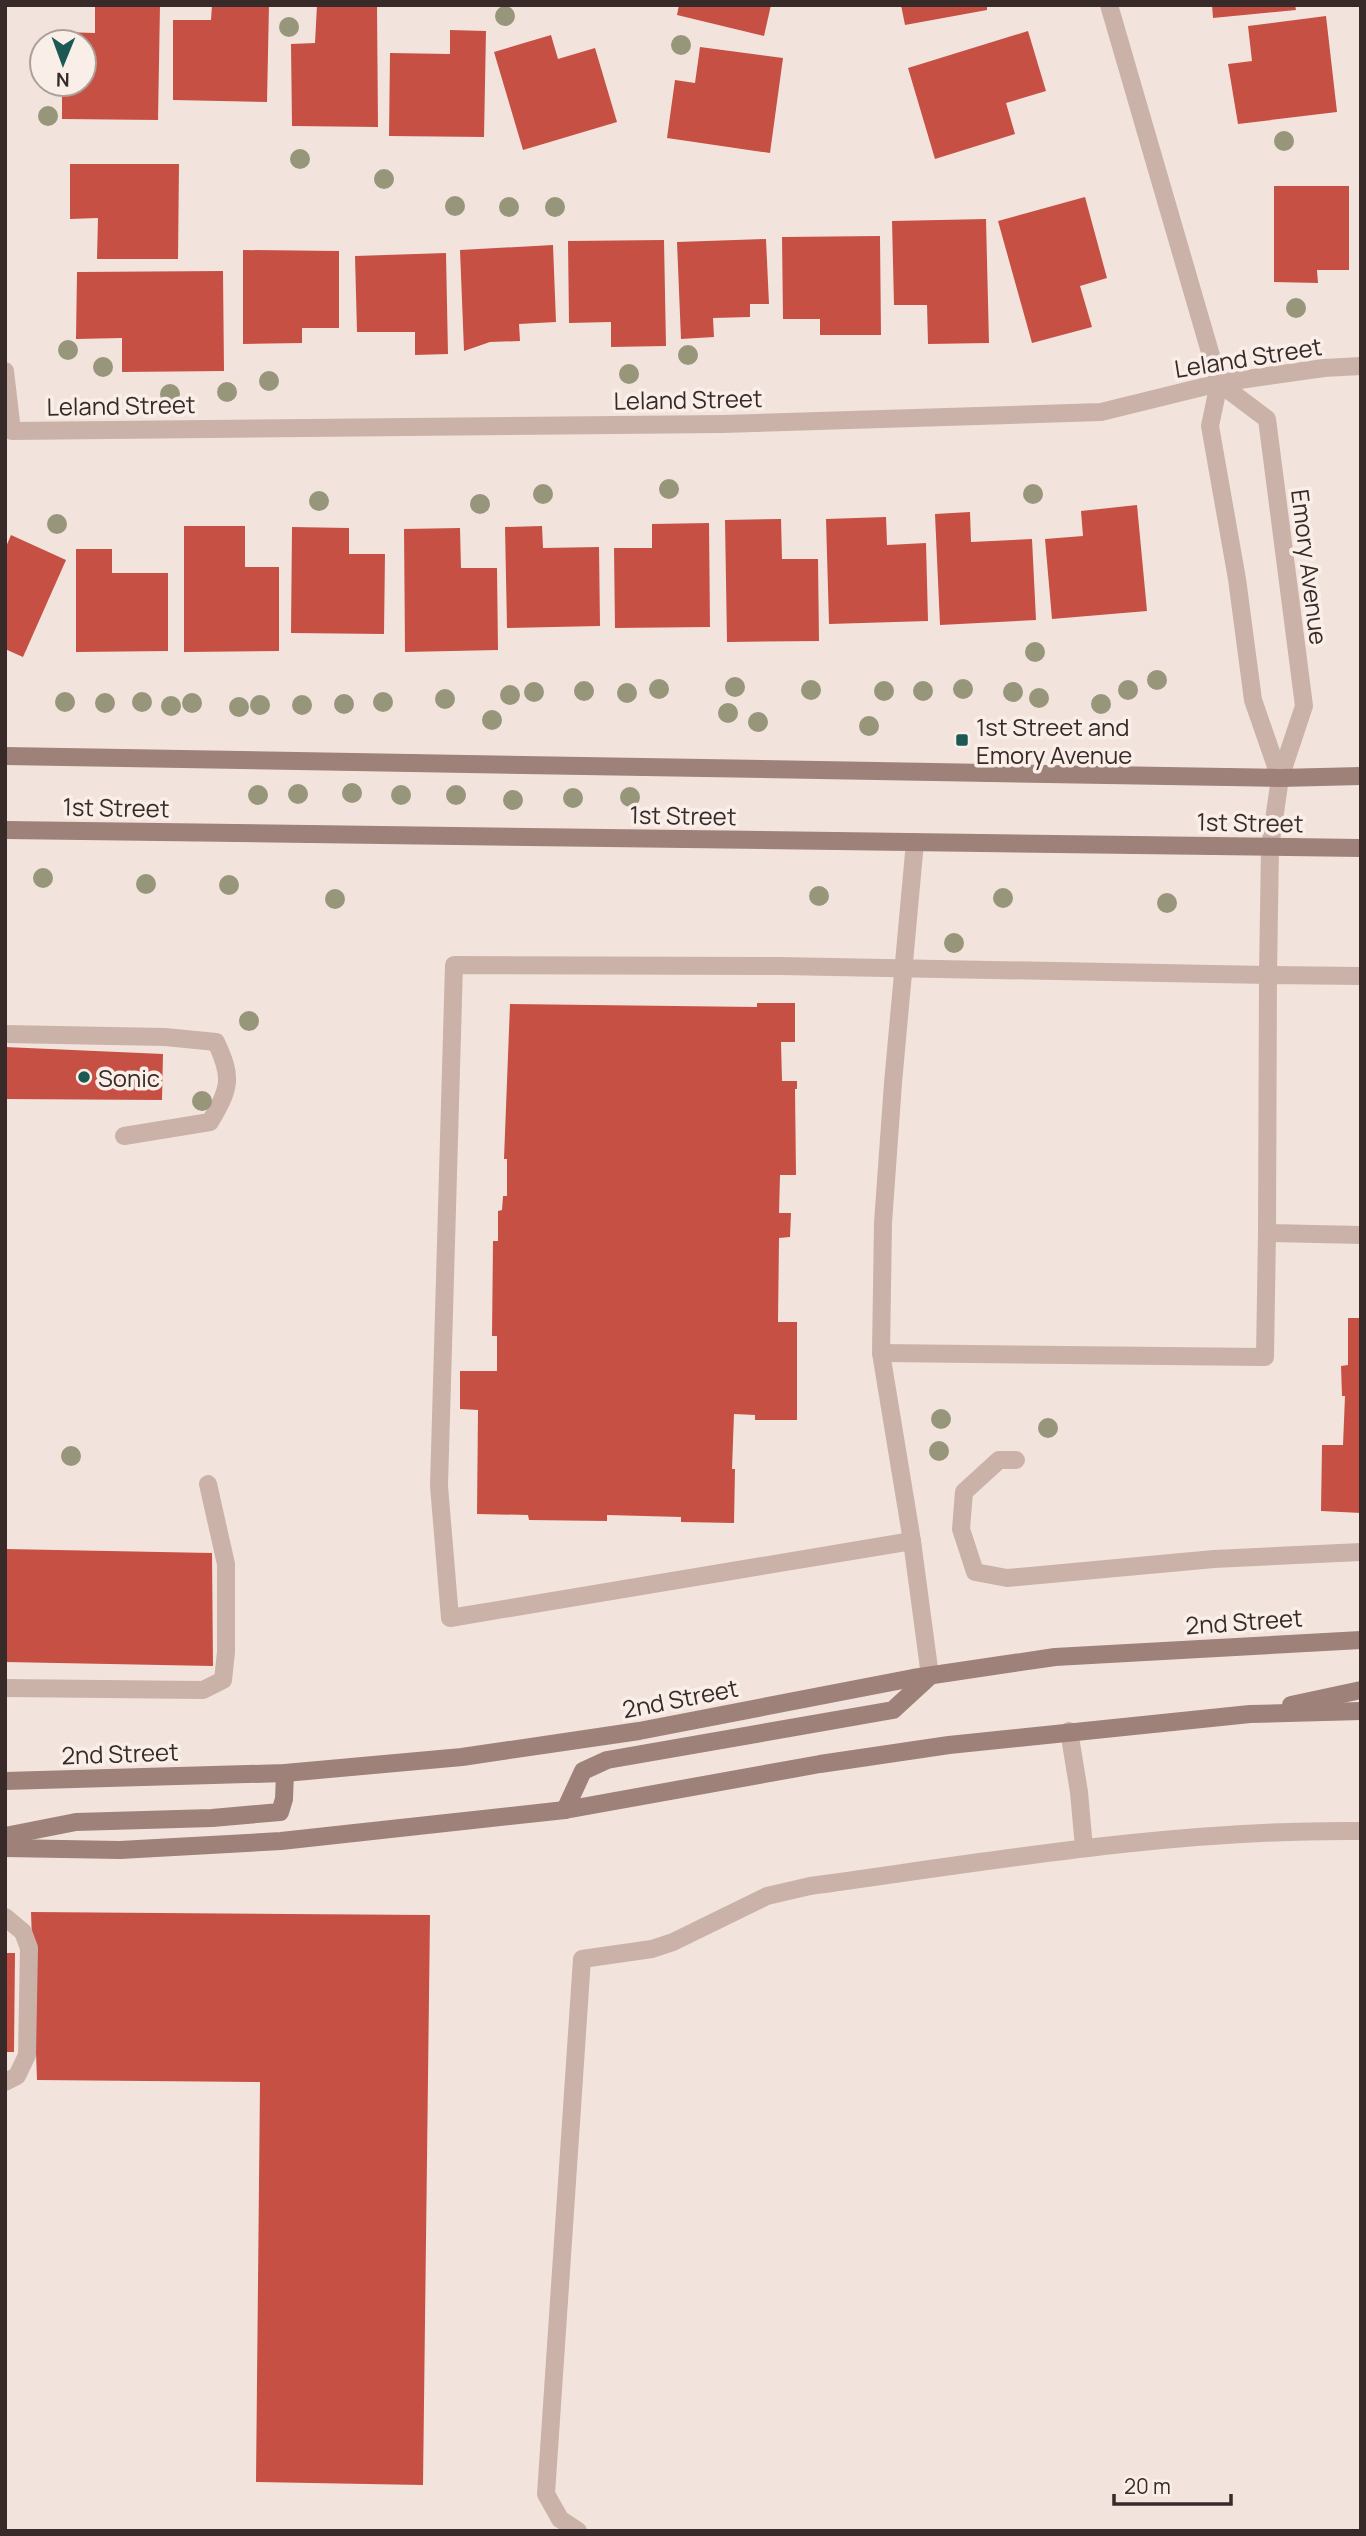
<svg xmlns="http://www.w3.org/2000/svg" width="1366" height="2536" viewBox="0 0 1366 2536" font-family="Manrope,sans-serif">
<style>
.building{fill:#c75045}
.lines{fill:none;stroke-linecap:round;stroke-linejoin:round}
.lane{stroke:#cab2a8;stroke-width:18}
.street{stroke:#cab2a8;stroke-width:18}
.secondary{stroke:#9e8179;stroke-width:18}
.tree{fill:#97967b}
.poi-dot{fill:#1d5954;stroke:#faefe8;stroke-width:2.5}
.labels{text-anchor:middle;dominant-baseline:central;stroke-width:7;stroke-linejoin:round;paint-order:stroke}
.street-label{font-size:24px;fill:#372a28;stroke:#faefe8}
.poi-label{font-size:24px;fill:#372a28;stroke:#faefe8;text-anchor:start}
</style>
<rect width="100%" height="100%" fill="#f2e4dc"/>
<g class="building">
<polygon points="95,5 160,5 158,120 62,119 62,84 84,84 84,42 63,42 63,32 95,33"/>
<polygon points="212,5 269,5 267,102 173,100 173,20 211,20"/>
<polygon points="317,5 377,5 378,127 292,126 291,44 315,43"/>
<polygon points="679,5 771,5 764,36 677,15"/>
<polygon points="901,5 987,5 987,10 905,25"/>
<polygon points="1212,5 1295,5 1296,10 1213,18"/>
<polygon points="1326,16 1337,112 1238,124 1228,64 1252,61 1248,26"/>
<polygon points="450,30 486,31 484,137 389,136 390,53 450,54"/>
<polygon points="1028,31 1046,91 1006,103 1015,134 935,159 908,68"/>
<polygon points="551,35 558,59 595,48 617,122 523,150 494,52"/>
<polygon points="700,47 783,58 770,153 667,138 675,80 695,83"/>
<polygon points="70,164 179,164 178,259 97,259 98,218 70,219"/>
<polygon points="1274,186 1349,186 1349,270 1317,270 1318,283 1274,282"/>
<polygon points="1085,197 1107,278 1080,286 1092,327 1032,343 998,221"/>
<polygon points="986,219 989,343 928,344 927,305 894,305 892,221"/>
<polygon points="880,236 881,335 820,335 820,319 783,319 782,237"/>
<polygon points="766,239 769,304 750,304 750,317 713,318 714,337 681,339 677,242"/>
<polygon points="664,240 666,346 611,347 611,322 569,323 568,241"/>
<polygon points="553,245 556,322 519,324 520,341 490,342 464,351 460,250"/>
<polygon points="243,250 339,251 339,328 302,328 302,343 243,344"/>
<polygon points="446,253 448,354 415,355 415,332 357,332 355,256"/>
<polygon points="223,271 224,371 122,372 122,338 76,339 77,272"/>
<polygon points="1137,505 1147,611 1052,619 1045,539 1083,536 1081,511"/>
<polygon points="970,512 971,542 1032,539 1036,620 940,625 935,514"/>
<polygon points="886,517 887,545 926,543 928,621 829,624 826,519"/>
<polygon points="781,519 782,559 818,559 819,641 727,642 725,520"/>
<polygon points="709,523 710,627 615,628 614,548 652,548 652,524"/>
<polygon points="184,526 245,526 245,567 279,567 279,651 184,652"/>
<polygon points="542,526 543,548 599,547 600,626 507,628 505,527"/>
<polygon points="292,527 349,528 349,554 385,554 384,634 291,633"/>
<polygon points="460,528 461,568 497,568 498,650 405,652 404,529"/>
<polygon points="11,535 66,560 23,657 5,649 5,549"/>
<polygon points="76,549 112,549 112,573 168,573 168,651 76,652"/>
<polygon points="757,1003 795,1003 795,1042 781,1042 782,1081 797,1081 797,1089 795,1089 796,1175 780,1175 779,1213 791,1213 790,1237 779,1238 778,1322 797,1322 797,1420 755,1420 755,1415 734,1414 732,1469 735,1469 734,1523 681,1522 681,1517 607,1515 607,1521 529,1520 528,1515 477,1514 478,1410 460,1409 460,1371 497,1371 497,1336 492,1336 493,1241 498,1241 498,1211 502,1210 503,1196 507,1196 507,1159 504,1159 510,1004 757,1007"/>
<polygon points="5,1047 163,1054 162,1100 5,1099"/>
<polygon points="1348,1318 1361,1318 1361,1513 1321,1511 1322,1445 1343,1445 1345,1396 1342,1396 1341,1366 1348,1365"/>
<polygon points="5,1549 212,1553 213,1666 5,1662"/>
<polygon points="31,1912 430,1915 423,2485 256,2482 260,2082 37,2080"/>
<polygon points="5,1953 15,1953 14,2052 5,2052"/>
</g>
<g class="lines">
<g class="lane">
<polyline points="915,842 893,1083 883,1223 881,1353 912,1541 930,1676"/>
<polyline points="1361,976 1268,975 1267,1233 1361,1235"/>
<path d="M5,1034l160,3 51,5c17,36 14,46 -6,80l-86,14"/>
<polyline points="881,1353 1265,1357 1267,1233"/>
<polyline points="1016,1460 999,1460 964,1492 961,1529 975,1572 1007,1578 1214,1559 1361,1552"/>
<polyline points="912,1541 450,1618 439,1486 454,965 780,966 1268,975 1270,847"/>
<polyline points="5,1688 203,1690 223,1680 226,1652 226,1564 208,1484"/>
<polyline points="1069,1731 1079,1792 1084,1848"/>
<polyline points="5,1917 23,1932 29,1948 27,2055 17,2076 5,2082"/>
<path d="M578,2531l-18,-12 -14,-25 36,-535 70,-10 21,-7 94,-46 43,-10c182,-25 366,-57 551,-55"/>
</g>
<g class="street">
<polyline points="1109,5 1219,383 1210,426 1237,579 1253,700 1280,778"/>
<polyline points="5,371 12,431 723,424 1101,412 1219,383 1324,368 1361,366"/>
<polyline points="1219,383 1267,419 1304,706 1280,778 1270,847"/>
</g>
<g class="secondary">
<polyline points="5,756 1280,778 1361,776"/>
<polyline points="5,830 1361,848"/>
<polyline points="1291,1705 1361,1690"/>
<polyline points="5,1781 285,1773 462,1757 639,1731 913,1678 1055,1657 1361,1640"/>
<polyline points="565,1810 583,1771 607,1760 893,1710 930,1676"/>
<polyline points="5,1836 76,1822 212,1818 280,1812 284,1799 285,1773"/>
<polyline points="5,1848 120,1850 281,1841 565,1810 820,1764 949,1745 1250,1714 1361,1711"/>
</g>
</g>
<g class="tree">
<circle cx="505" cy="16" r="10"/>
<circle cx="289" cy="27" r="10"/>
<circle cx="681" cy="45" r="10"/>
<circle cx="48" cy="116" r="10"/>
<circle cx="1284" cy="141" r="10"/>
<circle cx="300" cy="159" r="10"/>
<circle cx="384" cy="179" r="10"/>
<circle cx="455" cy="206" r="10"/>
<circle cx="509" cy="207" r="10"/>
<circle cx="555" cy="207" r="10"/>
<circle cx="1296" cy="308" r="10"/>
<circle cx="68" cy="350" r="10"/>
<circle cx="688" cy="355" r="10"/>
<circle cx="103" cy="367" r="10"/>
<circle cx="629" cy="374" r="10"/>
<circle cx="269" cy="381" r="10"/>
<circle cx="227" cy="392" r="10"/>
<circle cx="170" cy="394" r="10"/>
<circle cx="669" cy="489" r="10"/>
<circle cx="543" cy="494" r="10"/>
<circle cx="1033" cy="494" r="10"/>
<circle cx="319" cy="501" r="10"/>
<circle cx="480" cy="504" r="10"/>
<circle cx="57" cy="524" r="10"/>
<circle cx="1035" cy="652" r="10"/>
<circle cx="1157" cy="680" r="10"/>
<circle cx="735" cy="687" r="10"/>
<circle cx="659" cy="689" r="10"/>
<circle cx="963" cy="689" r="10"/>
<circle cx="811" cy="690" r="10"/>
<circle cx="1128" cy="690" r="10"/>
<circle cx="584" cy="691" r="10"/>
<circle cx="884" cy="691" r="10"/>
<circle cx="923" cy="691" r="10"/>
<circle cx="534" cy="692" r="10"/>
<circle cx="1013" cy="692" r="10"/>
<circle cx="627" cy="693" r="10"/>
<circle cx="510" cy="695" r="10"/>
<circle cx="1039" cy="698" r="10"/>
<circle cx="445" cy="699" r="10"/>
<circle cx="65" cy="702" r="10"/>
<circle cx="142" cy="702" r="10"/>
<circle cx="383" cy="702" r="10"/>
<circle cx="105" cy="703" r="10"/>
<circle cx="192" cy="703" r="10"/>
<circle cx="344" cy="704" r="10"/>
<circle cx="1101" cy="704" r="10"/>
<circle cx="260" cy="705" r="10"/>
<circle cx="302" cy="705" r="10"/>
<circle cx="171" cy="706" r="10"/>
<circle cx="239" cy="707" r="10"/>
<circle cx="728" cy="713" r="10"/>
<circle cx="492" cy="720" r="10"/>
<circle cx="758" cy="722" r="10"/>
<circle cx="869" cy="726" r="10"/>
<circle cx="352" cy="793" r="10"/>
<circle cx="298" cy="794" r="10"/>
<circle cx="258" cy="795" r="10"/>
<circle cx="401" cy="795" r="10"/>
<circle cx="456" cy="795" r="10"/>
<circle cx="630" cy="797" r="10"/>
<circle cx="573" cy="798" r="10"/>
<circle cx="513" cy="800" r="10"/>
<circle cx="43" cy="878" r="10"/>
<circle cx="146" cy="884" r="10"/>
<circle cx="229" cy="885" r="10"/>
<circle cx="819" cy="896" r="10"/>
<circle cx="1003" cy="898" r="10"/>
<circle cx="335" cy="899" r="10"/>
<circle cx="1167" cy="903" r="10"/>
<circle cx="954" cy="943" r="10"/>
<circle cx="249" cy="1021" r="10"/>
<circle cx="202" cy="1101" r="10"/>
<circle cx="941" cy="1419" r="10"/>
<circle cx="1048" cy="1428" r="10"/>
<circle cx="939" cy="1451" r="10"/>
<circle cx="71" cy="1456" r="10"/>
</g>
<g class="poi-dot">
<rect x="955" y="733" width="14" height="14" rx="3.5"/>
<circle cx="84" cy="1077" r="7"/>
</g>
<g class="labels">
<g class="street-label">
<text transform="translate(1248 357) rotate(-9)">Leland Street</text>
<text transform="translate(688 399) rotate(-1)">Leland Street</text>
<text transform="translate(121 405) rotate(-1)">Leland Street</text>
<text transform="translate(1310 567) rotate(83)">Emory Avenue</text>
<text transform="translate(116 807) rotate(1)">1st Street</text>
<text transform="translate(683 815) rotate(1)">1st Street</text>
<text transform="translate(1250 822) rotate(1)">1st Street</text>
<text transform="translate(1244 1621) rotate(-4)">2nd Street</text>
<text transform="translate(680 1698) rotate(-11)">2nd Street</text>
<text transform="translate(120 1753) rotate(-2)">2nd Street</text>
</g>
<g class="poi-label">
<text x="976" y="726">1st Street and<tspan x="976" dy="28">Emory Avenue</tspan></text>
<text x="98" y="1077">Sonic</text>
</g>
</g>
<rect width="1366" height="2536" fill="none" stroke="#372a28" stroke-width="14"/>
<g transform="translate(63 63) rotate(181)"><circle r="33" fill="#faefe8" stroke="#aca09b" stroke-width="2"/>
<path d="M0-5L12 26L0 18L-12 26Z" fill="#1d5954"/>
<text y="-10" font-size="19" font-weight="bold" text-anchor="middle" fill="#372a28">N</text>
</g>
<path d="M1114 2494v10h117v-10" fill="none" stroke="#372a28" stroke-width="3.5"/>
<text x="1124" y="2494" font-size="21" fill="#372a28" stroke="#faefe8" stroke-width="5" paint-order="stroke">20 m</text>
</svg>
